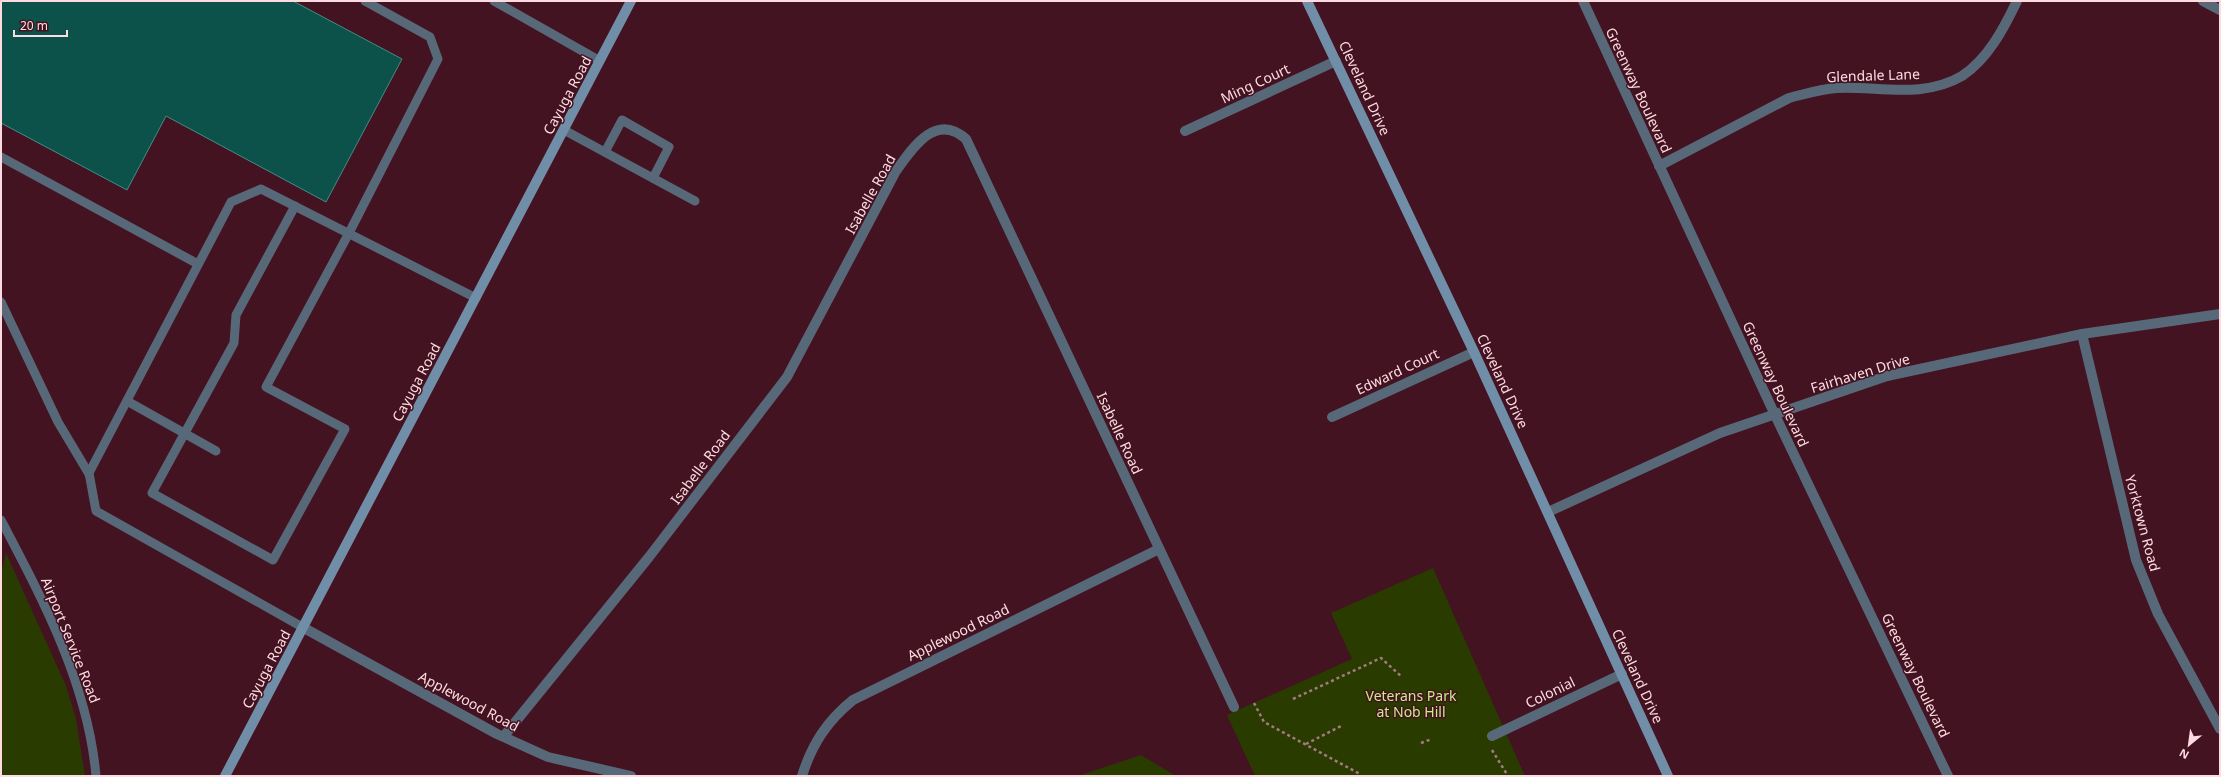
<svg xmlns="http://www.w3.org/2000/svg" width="2221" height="777" viewBox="0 0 2221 777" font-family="'Noto Sans',sans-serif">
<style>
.green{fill:#2a3b00}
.building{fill:#0c514a;stroke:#438d85}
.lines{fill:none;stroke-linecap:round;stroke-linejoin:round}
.path{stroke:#a37a84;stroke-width:2.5;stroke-dasharray:3 3;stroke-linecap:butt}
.lane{stroke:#576979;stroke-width:9}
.street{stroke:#576979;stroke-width:10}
.secondary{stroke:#718ea8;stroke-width:10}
.labels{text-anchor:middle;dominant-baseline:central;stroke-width:3;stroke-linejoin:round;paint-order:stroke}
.street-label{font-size:14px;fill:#fddbe1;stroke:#431321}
.park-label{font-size:14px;fill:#c7ed86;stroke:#431321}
</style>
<rect width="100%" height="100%" fill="#431321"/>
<g class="green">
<polygon points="6,553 66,686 76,719 85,776 1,776 1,573"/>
<polygon points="1433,568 1525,776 1255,776 1227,715 1352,659 1331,613"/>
<polygon points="1141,755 1176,776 1078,776"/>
</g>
<polygon class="building" points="1,1 293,1 402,59 326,202 166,116 127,190 1,123"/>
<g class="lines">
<g class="path">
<polyline points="1293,699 1381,658 1402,677"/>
<polyline points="1254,703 1264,722 1360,774"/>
<polyline points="1421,743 1432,739"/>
<polyline points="1306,744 1341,726"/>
<polyline points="1492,750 1508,776"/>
</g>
<g class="lane">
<polyline points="494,1 600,61"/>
<polyline points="564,130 695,201"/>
<polyline points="605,152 622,120 669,147 653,178"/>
<polyline points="1,157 198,264"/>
<polyline points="295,206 236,315 234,343 152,493 273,560 345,429 266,387 349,233 438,59 430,37 365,1"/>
<polyline points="1,302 58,422 89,474"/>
<polyline points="127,401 216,451"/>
<path d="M1,520c42,80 87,164 95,256"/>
<polyline points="304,628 96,511 89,473 231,202 261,189 476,298"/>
</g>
<g class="street">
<polyline points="1583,1 1775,415 1948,776"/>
<polyline points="2203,1 2220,10"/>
<polyline points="1185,131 1336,61"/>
<path d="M1659,166l130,-68c16,-4 31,-9 48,-10 41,-2 86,11 125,-12 26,-17 42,-48 55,-75"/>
<polyline points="2082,334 2136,560 2158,614 2220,729"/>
<polyline points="1332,417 1474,352"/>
<polyline points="1548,512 1720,433 1887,376 2082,334 2220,314"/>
<polyline points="304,628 497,734 548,757 631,776"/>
<path d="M504,736l145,-179 138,-180 109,-206c17,-24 40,-59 70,-32l268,568"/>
<polyline points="1492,736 1622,674"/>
<path d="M802,776c10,-32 25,-55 51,-76l306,-151"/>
</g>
<g class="secondary">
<polyline points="1307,1 1474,352 1668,776"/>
<polyline points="225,776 631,1"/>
</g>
</g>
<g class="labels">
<g class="street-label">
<text transform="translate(1873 75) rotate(-2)">Glendale Lane</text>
<text transform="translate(1255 83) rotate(-25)">Ming Court</text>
<text transform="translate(1365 88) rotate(65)">Cleveland Drive</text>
<text transform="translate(1639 90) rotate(65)">Greenway Boulevard</text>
<text transform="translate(567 95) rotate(-62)">Cayuga Road</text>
<text transform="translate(870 194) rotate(-61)">Isabelle Road</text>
<text transform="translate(1397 371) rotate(-25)">Edward Court</text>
<text transform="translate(1860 373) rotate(-17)">Fairhaven Drive</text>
<text transform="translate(1503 381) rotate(65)">Cleveland Drive</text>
<text transform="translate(416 382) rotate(-62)">Cayuga Road</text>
<text transform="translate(1776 384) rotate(65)">Greenway Boulevard</text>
<text transform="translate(1120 433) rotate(65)">Isabelle Road</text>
<text transform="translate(700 467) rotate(-53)">Isabelle Road</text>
<text transform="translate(2143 523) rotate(75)">Yorktown Road</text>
<text transform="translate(958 632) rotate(-26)">Applewood Road</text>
<text transform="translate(71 640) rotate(68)">Airport Service Road</text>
<text transform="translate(266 669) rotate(-62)">Cayuga Road</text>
<text transform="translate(1916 675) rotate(64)">Greenway Boulevard</text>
<text transform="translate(1638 676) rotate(65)">Cleveland Drive</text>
<text transform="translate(1550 692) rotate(-26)">Colonial</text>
<text transform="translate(469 701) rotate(28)">Applewood Road</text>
</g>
<g class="park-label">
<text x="1411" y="695">Veterans Park<tspan x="1411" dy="16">at Nob Hill</tspan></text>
</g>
</g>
<rect width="2221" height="777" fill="none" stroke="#fddbe1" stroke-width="4"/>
<g transform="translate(2189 745) rotate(209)" stroke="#431321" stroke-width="3" paint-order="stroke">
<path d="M0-3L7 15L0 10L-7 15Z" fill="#fddbe1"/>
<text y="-6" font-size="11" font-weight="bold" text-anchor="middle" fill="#fddbe1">N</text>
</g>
<path d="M14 30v6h53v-6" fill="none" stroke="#fddbe1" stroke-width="2"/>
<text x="20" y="30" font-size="12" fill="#fddbe1" stroke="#431321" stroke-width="3" paint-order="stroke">20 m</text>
</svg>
